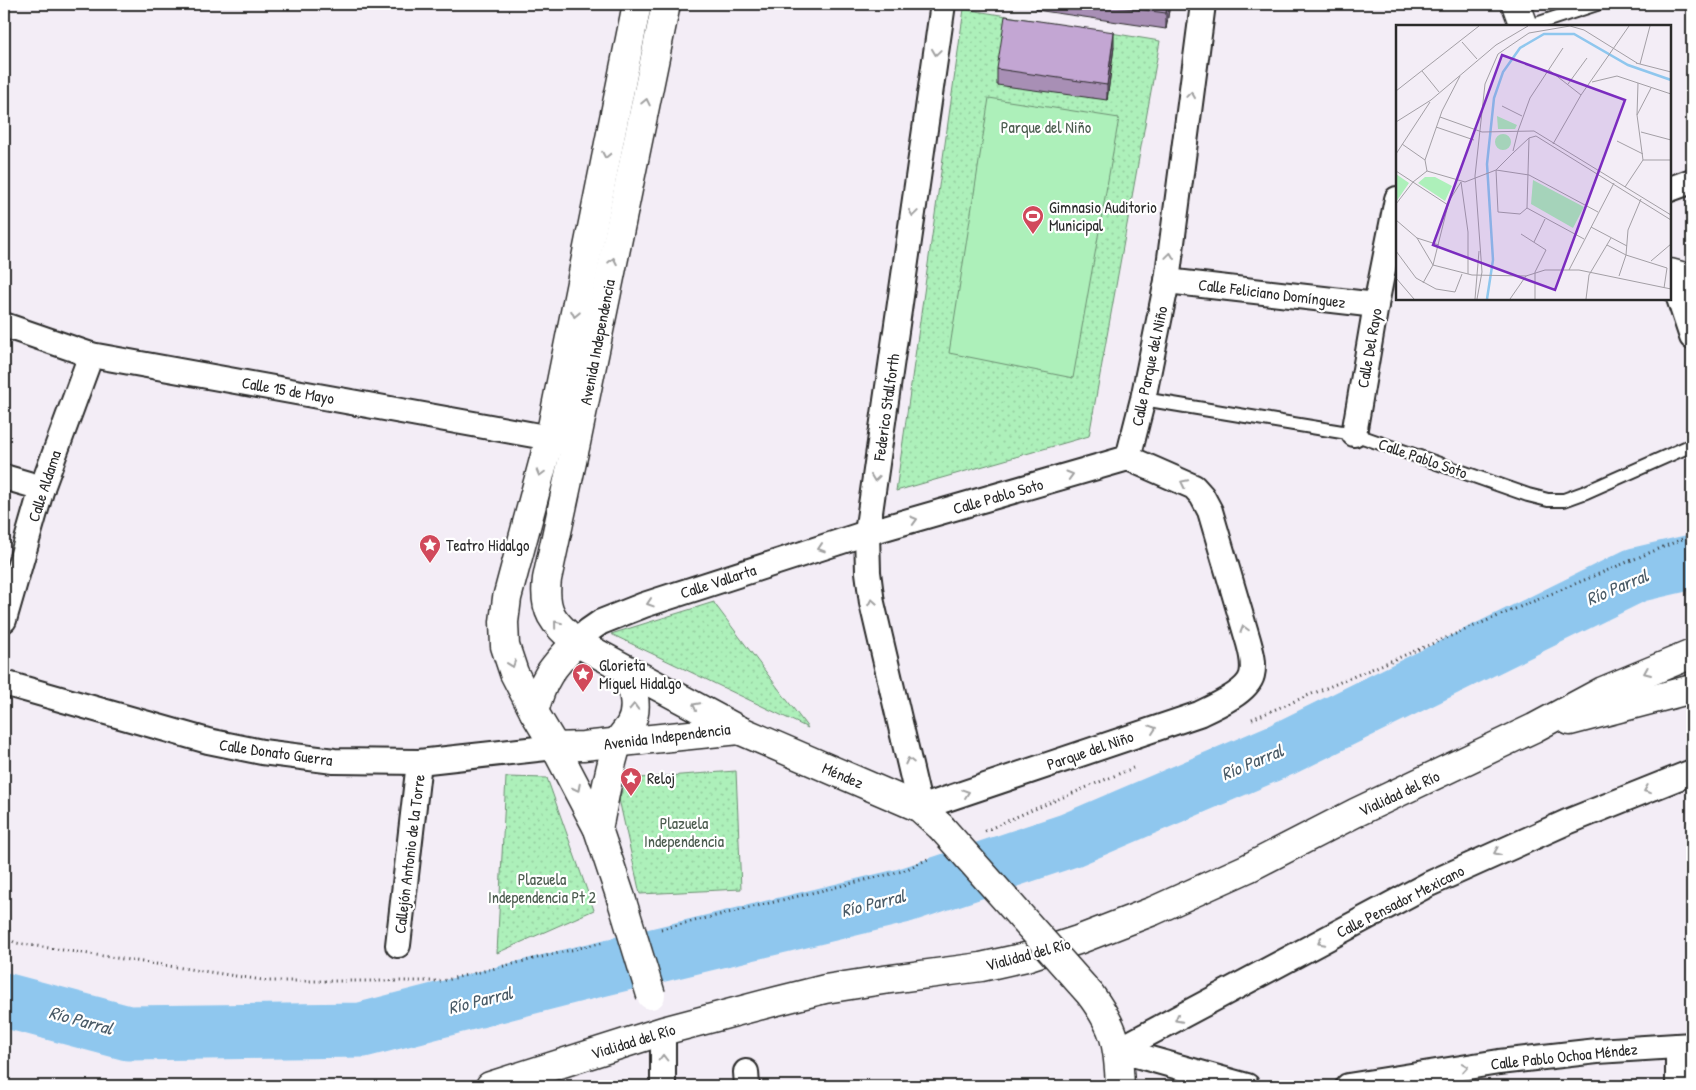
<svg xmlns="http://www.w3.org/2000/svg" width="1696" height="1090" viewBox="0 0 1696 1090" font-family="'Patrick Hand',sans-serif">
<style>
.park{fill:url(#park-dots);stroke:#6c8e72}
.pitch{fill:#adf0ba;stroke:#6c8e72}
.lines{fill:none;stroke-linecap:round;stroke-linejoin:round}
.river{stroke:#8fc7ee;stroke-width:55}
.service-casing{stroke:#2b2b2b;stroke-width:16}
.minor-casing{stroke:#2b2b2b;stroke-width:28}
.tertiary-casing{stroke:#2b2b2b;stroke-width:31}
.secondary-casing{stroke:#2b2b2b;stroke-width:31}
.path{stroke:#2b2b2b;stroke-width:3;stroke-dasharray:1 4;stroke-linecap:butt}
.service{stroke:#fff;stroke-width:12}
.minor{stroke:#fff;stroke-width:24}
.tertiary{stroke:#fff;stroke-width:28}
.secondary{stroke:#fff;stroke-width:28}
.tertiary-bridge-casing{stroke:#2b2b2b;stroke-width:31;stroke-linecap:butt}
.secondary-bridge-casing{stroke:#2b2b2b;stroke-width:31;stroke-linecap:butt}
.tertiary-bridge{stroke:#fff;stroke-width:28}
.secondary-bridge{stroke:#fff;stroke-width:28}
.wall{fill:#a88fb5;stroke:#2b2b2b}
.shaded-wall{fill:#887494;stroke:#2b2b2b}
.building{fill:#c3a6d3;stroke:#2b2b2b}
.oneway{stroke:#a0a0a0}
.labels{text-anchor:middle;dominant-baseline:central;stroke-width:4.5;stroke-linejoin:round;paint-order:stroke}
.park-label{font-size:16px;fill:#4c5c4f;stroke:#fff}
.poi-label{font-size:16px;fill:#2b2b2b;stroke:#fff;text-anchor:start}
.street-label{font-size:16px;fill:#2b2b2b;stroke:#fff}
.water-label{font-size:18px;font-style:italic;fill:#495a66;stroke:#fff}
.inset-river{fill:none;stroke:#8fc7ee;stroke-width:2.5}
.inset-road{fill:none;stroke:#a39fa5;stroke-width:1}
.view{fill:#7b2cbf;fill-opacity:0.15;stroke:#7b2cbf;stroke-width:2.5}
.inset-edge{fill:none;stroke:#2b2b2b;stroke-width:2.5}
</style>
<defs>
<pattern id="park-dots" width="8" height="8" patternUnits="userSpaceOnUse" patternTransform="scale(1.25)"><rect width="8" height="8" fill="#adf0ba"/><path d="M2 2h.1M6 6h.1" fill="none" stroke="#95cea0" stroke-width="1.8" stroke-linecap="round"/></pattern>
</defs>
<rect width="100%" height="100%" fill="#f3edf6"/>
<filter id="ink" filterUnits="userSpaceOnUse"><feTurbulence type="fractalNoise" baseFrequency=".02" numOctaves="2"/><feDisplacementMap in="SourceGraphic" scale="10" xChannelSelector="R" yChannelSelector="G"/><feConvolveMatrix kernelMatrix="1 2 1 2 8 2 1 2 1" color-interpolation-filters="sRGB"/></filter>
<g filter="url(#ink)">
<g class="park">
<polygon points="964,9 1160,41 1089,436 896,491"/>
<polygon points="714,602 714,603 808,728 611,634"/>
<polygon points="736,771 741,889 640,894 619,799 626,779"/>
<polygon points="506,777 547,778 594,910 497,953"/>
</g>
<polygon class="pitch" points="989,98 1119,118 1073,378 949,353"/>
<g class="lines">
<polyline class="river" points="4,1000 128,1033 362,1030 575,975 903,896 1070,840 1283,749 1636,575 1692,562"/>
<g class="service-casing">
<g id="service">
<polyline points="1530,26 1597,4"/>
<polyline points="1143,399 1354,434 1528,495 1548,500 1564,500 1586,492 1692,445"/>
</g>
</g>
<g class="minor-casing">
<g id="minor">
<path d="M943,4l-76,529 1,39 4,31 48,205 279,-94c15,-7 49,-22 53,-39 3,-12 -1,-24 -4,-35l-38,-129 -8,-15 -8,-9 -66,-29"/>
<polyline points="1670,189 1692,181"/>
<polyline points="1671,274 1692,337"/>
<polyline points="1167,281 1376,305"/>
<polyline points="4,325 91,355 567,441"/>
<polyline points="1354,434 1376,305 1397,199"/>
<polyline points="1128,458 1143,399 1167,281 1203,4"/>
<polyline points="4,477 42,488"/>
<polyline points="4,620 42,488 91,355"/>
<polyline points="576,642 588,631 601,622 644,605 867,533 1128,458"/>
<polyline points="4,683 208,741 262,752 334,761 419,762 555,747"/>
<polyline points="398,945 419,762"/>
<polyline points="1678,1046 1678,1086"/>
<polyline points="1118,1050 1429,884 1567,822 1692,772"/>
<polyline points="1118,1050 1247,1086"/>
<polyline points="746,1072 747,1086"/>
<polyline points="663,1086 663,1031"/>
<polyline points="1348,1086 1499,1062 1597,1051 1692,1045"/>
</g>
</g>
<g class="tertiary-casing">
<g id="tertiary">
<polyline points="1516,4 1524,26"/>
<polyline points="1670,273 1692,279"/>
<polyline points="739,730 920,808 941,827"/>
<path d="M1090,994c26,35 28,50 30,92"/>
</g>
</g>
<g class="secondary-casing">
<g id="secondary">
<path d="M666,4l-90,439 -29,136c-4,33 6,43 29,63l163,88"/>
<path d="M534,712c9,-35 18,-44 42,-70"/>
<polyline points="1570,721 1692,689"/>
<polyline points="555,747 583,746 739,730"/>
<path d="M598,829c6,-28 10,-57 19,-84 2,-8 9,-13 13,-20 10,-18 2,-39 -5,-56"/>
<polyline points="621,898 598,829 555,747 534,712 514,673 505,646 504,622 507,598 550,437 637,4"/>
<polyline points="490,1086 663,1031 777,1001 825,989 883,980 981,967 1026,957 1078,940 1153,911 1248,868 1355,813 1534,728 1603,691 1692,654"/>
</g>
</g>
<g class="path">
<polyline points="1252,719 1692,535"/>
<polyline points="985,831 1018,816 1133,768"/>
<polyline points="661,929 903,871 930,858"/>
<polyline points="4,937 16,943 269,981 442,981 604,942"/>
</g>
<use href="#service" class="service"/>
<use href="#minor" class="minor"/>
<use href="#tertiary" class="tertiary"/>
<use href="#secondary" class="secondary"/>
<g class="tertiary-bridge-casing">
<polyline id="tertiary-bridge" points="941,827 1090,994"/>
</g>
<g class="secondary-bridge-casing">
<polyline id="secondary-bridge" points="621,898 651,995"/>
</g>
<use href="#tertiary-bridge" class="tertiary-bridge"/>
<use href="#secondary-bridge" class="secondary-bridge"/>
</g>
<g class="wall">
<polygon points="1036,4 1170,4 1166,29 1036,10"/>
<polygon points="1114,47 1107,100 997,85 997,69"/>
</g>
<g class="shaded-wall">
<polygon points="1167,4 1170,4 1166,29 1166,13"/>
<polygon points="1114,32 1114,47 1107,100 1107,85"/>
</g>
<g class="building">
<polygon points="1098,4 1167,4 1166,13"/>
<polygon points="1005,16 1114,32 1107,85 997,69"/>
</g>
<defs><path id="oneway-chevron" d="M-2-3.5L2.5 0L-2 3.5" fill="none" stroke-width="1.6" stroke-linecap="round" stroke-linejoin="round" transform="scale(1.25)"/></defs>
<g class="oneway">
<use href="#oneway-chevron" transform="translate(936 52) rotate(98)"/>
<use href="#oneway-chevron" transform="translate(1191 95) rotate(-82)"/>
<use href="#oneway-chevron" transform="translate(646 102) rotate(-78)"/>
<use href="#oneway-chevron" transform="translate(606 155) rotate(101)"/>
<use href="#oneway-chevron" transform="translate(913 213) rotate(98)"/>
<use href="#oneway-chevron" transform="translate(1170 256) rotate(-82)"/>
<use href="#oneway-chevron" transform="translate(613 261) rotate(-79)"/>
<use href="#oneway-chevron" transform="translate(575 314) rotate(101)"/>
<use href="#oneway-chevron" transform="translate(540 473) rotate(105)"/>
<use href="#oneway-chevron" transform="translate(1070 475) rotate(-16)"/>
<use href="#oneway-chevron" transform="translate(875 478) rotate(98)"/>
<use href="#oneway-chevron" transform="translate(1184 483) rotate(-154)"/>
<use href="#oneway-chevron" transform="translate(914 520) rotate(-16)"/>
<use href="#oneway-chevron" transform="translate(821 548) rotate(162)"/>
<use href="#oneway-chevron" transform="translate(872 602) rotate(-100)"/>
<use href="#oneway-chevron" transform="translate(650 603) rotate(162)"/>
<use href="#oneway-chevron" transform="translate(557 624) rotate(-129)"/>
<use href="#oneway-chevron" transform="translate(1244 629) rotate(-106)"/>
<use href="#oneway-chevron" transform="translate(512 664) rotate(71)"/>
<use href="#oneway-chevron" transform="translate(1647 672) rotate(157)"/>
<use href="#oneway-chevron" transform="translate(696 706) rotate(-152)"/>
<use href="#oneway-chevron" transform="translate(634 707) rotate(-88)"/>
<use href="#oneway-chevron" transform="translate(1153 729) rotate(-19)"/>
<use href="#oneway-chevron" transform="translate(909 761) rotate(-103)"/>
<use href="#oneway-chevron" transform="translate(577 788) rotate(63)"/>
<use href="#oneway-chevron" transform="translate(1647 790) rotate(158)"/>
<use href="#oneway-chevron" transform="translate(966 793) rotate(-19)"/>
<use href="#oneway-chevron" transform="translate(1497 852) rotate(157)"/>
<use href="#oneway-chevron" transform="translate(1321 942) rotate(152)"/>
<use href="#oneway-chevron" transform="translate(1178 1019) rotate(152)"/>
<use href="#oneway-chevron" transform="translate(663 1058) rotate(-90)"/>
<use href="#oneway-chevron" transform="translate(1465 1067) rotate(-9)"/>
</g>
</g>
<defs>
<g id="stadium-pin" transform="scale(1.125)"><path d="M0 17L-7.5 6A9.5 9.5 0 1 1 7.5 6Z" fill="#d1495b" stroke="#fff"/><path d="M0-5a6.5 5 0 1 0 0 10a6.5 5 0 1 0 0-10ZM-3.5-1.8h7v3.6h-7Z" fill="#fff"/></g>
<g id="sight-pin" transform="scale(1.125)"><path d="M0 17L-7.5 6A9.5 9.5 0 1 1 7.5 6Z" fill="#d1495b" stroke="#fff"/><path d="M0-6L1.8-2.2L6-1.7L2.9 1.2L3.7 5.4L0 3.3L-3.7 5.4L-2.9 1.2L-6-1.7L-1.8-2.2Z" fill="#fff"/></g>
</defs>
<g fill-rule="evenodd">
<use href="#stadium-pin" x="1033" y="216"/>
<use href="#sight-pin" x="430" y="545"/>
<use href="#sight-pin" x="583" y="674"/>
<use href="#sight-pin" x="631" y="778"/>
</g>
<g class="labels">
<g class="park-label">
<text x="1046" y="127">Parque del Niño</text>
<text x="684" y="823">Plazuela<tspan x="684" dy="18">Independencia</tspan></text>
<text x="542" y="879">Plazuela<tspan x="542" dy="18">Independencia Pt 2</tspan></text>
</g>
<g class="poi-label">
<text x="1049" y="207">Gimnasio Auditorio<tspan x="1049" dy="18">Municipal</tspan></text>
<text x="446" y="545">Teatro Hidalgo</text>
<text x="599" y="665">Glorieta<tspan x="599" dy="18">Miguel Hidalgo</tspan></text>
<text x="647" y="778">Reloj</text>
</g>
<g class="street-label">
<text transform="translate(1272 293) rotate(7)">Calle Feliciano Domínguez</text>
<text transform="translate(597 342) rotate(-79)">Avenida Independencia</text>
<text transform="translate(1369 348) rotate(-80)">Calle Del Rayo</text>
<text transform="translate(1149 366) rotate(-78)">Calle Parque del Niño</text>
<text transform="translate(288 390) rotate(10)">Calle 15 de Mayo</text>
<text transform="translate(886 407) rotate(-82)">Federico Stallforth</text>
<text transform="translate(1423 458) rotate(19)">Calle Pablo Soto</text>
<text transform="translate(44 486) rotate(-72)">Calle Aldama</text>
<text transform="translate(998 496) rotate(-16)">Calle Pablo Soto</text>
<text transform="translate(718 581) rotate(-18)">Calle Vallarta</text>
<text transform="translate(667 736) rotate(-7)">Avenida Independencia</text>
<text transform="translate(1090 750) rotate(-19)">Parque del Niño</text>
<text transform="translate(276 752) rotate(8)">Calle Donato Guerra</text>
<text transform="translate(843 775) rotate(23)">Méndez</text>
<text transform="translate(1399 793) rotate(-25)">Vialidad del Río</text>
<text transform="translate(409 854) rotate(-83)">Callejón Antonio de la Torre</text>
<text transform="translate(1400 901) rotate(-27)">Calle Pensador Mexicano</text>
<text transform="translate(1028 954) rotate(-15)">Vialidad del Río</text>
<text transform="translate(633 1041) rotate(-17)">Vialidad del Río</text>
<text transform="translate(1564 1056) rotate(-6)">Calle Pablo Ochoa Méndez</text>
</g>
<g class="water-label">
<text transform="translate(1617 587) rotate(-23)">Río Parral</text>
<text transform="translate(1252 762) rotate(-23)">Río Parral</text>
<text transform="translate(873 903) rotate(-14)">Río Parral</text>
<text transform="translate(480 1000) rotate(-14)">Río Parral</text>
<text transform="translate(81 1020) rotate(15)">Río Parral</text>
</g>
</g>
<g transform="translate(1396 25)">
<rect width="275" height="275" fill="#f3edf6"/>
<path d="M101,91l20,9 -2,4h-17zM99 117a8 8 0 1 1 16 0a8 8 0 1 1-16 0ZM0,149l13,9 -13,19zM29,152h10l17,9 -7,15 -27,-18zM137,155l51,27 -11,21 -42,-24z" fill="#adf0ba"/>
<path d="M150,167l27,15 -7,13 -28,-15z" fill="#adf0ba"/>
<path class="inset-river" d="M91,274l6,-39 -6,-96 7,-66 9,-26 17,-24 24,-14h30l54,31 43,15"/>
<path class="inset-road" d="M66,17l15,17M240,38l35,9M244,39l10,-38M153,45l32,25M26,46l17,21M196,57l25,-6 54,18M172,59l19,-26M0,66l83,-65M106,81l20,10M241,90l1,-32M44,92l42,15M0,97l35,-22 65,-55 32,-19M40,102l38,13M122,106l12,-33 33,-50M86,107l52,-1 137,84M245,107l30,8M221,116l26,13M6,119l23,16M157,119l28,-49 48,-69M117,126l5,-20M117,128l16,-15 7,-2 135,84M0,129l34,-52M247,135h28M0,146l52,34M31,146l-2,-11 17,-49 18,-35M31,146l38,11 31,-12 17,-17M65,157l7,50v42M229,162l18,-27 -6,-45 14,-27M0,179l17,-22 14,-11M131,183l-7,6 -22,-2 -2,-42 33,5 69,37M131,183l2,-70M131,183l57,31M0,195l21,18 16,27M195,202l36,19M125,209l25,16 -11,22v27M21,213l22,7M138,217l11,-23M211,220l19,10 41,13 -3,20M0,226l20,27 20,11 19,3 7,-18M255,236l20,-17M37,240l39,10 54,1 19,-6h34l92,19M173,245l45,-87M223,251l7,-21 2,-25 13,-31M0,253l18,21M27,258l10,-18 16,-64 12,-19M79,274l4,-48M81,274l5,-27 -7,-96 10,-92 13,-30 31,-21 41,-7 14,4 53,33M114,274l16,-23M190,274l3,-24 22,-37"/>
<path class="view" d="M106,30l123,45 -70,190 -122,-45z"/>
<rect width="275" height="275" class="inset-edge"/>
</g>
<rect width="1696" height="1090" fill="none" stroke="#fff" stroke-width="20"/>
<rect x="10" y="10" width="1676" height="1070" fill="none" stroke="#2b2b2b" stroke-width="2" filter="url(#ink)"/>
</svg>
